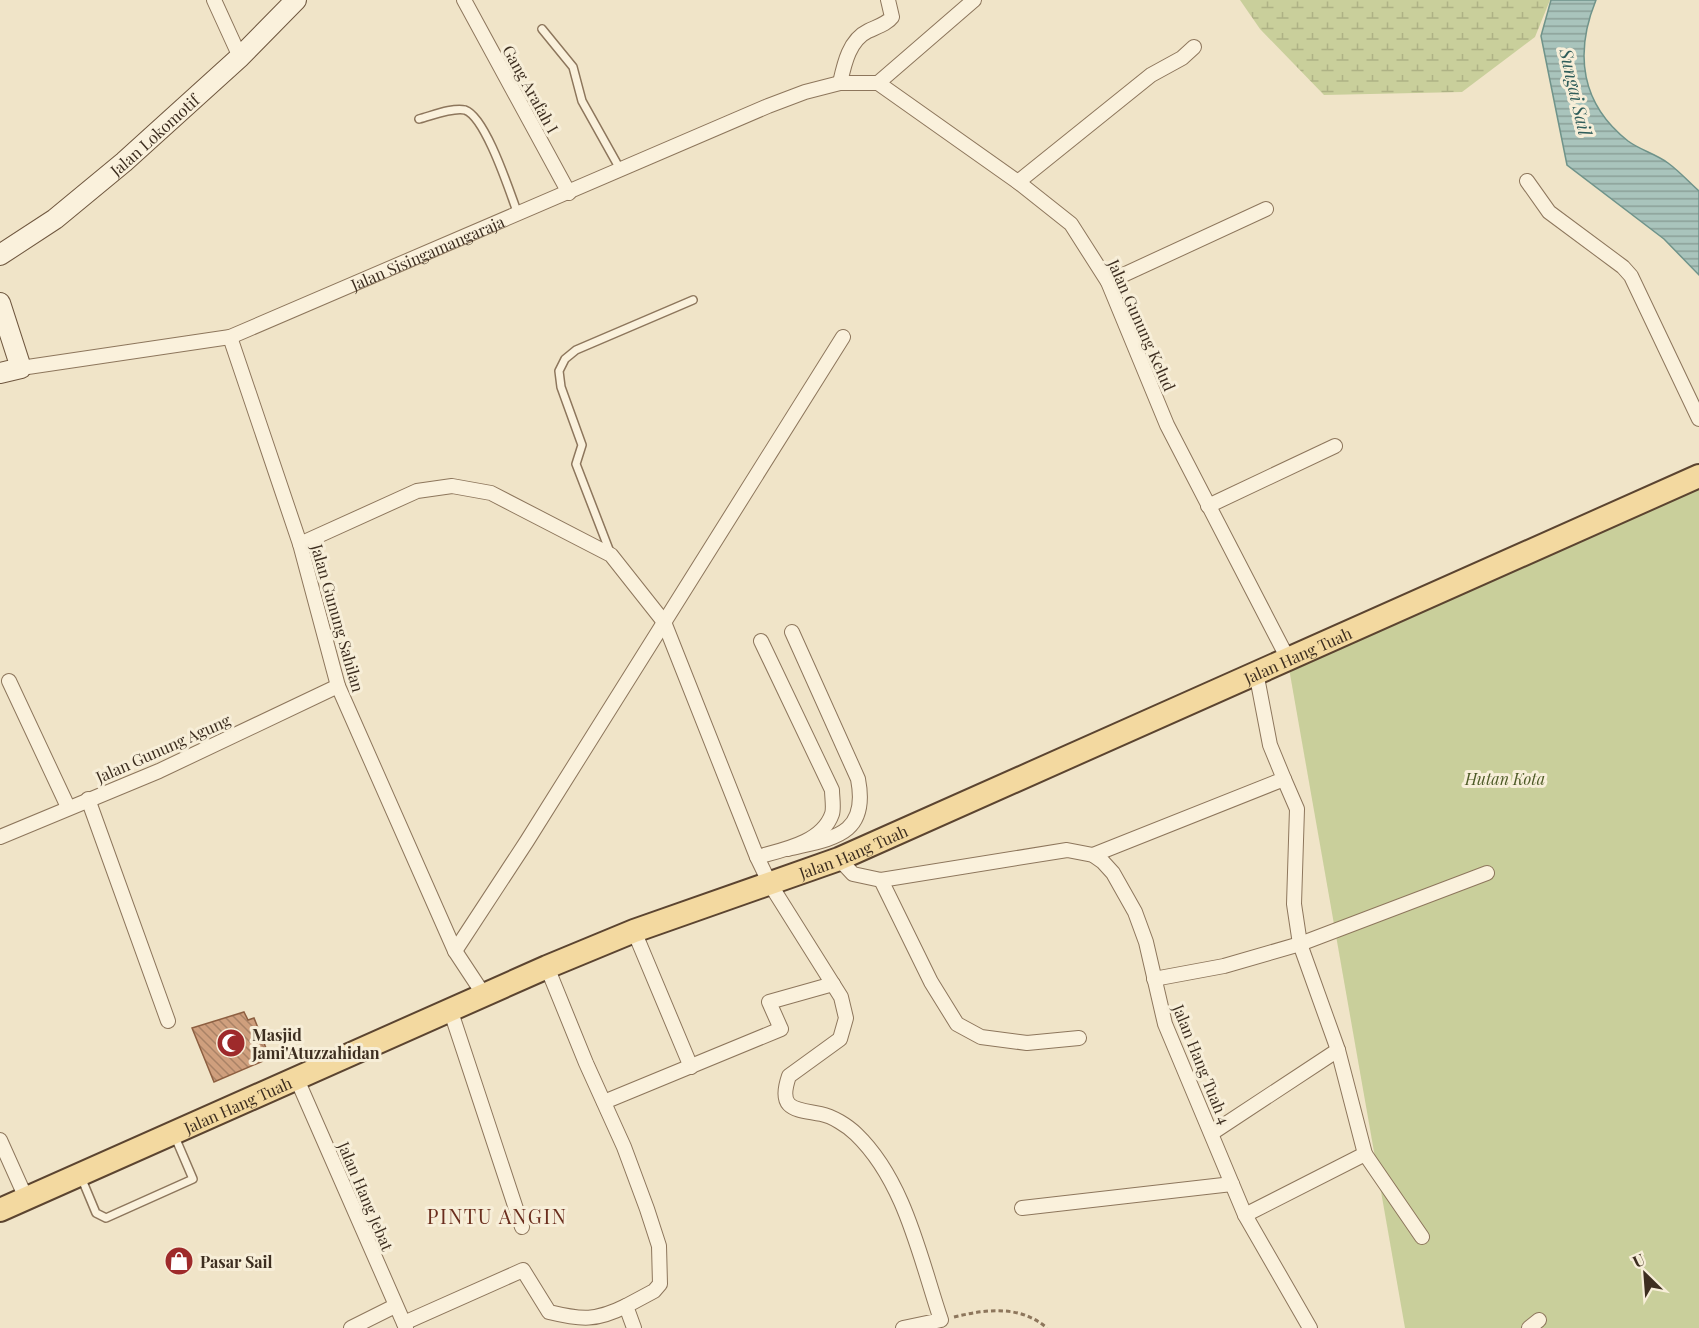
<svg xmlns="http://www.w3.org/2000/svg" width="1699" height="1328" viewBox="0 0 1699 1328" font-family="'Playfair Display',serif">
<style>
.wetland{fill:url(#wetland-marsh)}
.green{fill:#c9cf9b}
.water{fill:url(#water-rules);stroke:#6f938a;stroke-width:1.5}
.building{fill:url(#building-back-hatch);stroke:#8d5f41;stroke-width:1.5}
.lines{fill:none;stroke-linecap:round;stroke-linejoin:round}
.lane-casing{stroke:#8d765c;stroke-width:10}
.street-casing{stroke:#8d765c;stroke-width:16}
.secondary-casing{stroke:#6f573f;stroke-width:22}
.primary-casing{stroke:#5b4430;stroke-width:26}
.path{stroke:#8d765c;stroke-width:3;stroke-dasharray:4.5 3;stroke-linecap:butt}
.lane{stroke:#faf1dc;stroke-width:7}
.street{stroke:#faf1dc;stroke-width:14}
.secondary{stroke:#faf1dc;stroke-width:20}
.primary{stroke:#f3d9a0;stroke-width:22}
.labels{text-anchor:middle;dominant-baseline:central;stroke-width:6;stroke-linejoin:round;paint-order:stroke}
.street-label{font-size:16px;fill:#3d2e20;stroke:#f7eed8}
.park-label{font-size:16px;font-style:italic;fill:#4d5a26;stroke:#f7eed8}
.poi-label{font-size:16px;font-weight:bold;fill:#3d2e20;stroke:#f7eed8;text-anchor:start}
.water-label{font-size:18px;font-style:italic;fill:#2f5d5a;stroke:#f7eed8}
.quarter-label{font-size:20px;letter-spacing:1.5px;fill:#6b2e1e;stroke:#f7eed8}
</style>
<defs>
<pattern id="wetland-marsh" width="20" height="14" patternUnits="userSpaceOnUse" patternTransform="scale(1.5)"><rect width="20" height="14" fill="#c9cf9b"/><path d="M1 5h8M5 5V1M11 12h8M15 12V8" fill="none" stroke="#aeb285"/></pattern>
<pattern id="water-rules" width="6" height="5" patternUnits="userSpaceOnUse" patternTransform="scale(1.5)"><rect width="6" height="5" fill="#a9c4bc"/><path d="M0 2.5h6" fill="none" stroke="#8ba098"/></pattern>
<pattern id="building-back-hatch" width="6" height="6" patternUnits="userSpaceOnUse" patternTransform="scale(1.5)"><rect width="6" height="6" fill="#cf9f7d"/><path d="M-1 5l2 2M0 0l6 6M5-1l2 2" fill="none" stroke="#a98266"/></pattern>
</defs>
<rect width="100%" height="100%" fill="#f0e4c8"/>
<polygon class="wetland" points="1240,0 1550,0 1535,37 1462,92 1324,95 1260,29"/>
<polygon class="green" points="1699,484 1699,1328 1405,1328 1287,657"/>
<path class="water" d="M1551,0h45c-22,54 -15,104 32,141 12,9 28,13 40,22 11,8 21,19 31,28v84l-35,-36 -97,-74 -26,-129z"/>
<polygon class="building" points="244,1012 248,1020 254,1018 270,1058 214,1082 192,1028"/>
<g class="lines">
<g class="lane-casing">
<g id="lane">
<polyline points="542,29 573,67 582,101 620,169"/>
<path d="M419,119c12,-3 34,-12 46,-9 21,7 45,83 53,104"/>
<polyline points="610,552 576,464 582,445 561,387 559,371 565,359 576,350 693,300"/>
<polyline points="81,1177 96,1213 106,1218 193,1179 175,1137"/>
</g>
</g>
<g class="street-casing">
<g id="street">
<polyline points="214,0 240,57"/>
<polyline points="464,0 569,193"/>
<path d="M840,83c4,-18 9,-43 28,-52 8,-4 19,-7 24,-14l-4,-17"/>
<polyline points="878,83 974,0"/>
<polyline points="1527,181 1549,212 1623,267 1631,276 1699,419"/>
<polyline points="1018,182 1151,75 1182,58 1194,47"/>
<polyline points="1108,282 1266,209"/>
<polyline points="230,337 300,544 338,686 455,951 484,995"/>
<path id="s1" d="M21,368l209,-31 538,-231 37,-14 35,-9h38l140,99 53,42 37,58 59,143 120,232"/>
<polyline points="1208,506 1335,446"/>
<path d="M300,544l117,-53 35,-5 39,7 120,62 53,67 93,235 13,27 71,113 5,21 -6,21 -51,37c-12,35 7,33 32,38 11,2 27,12 35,20 49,47 64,124 85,186l-38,8"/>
<polyline points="9,681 68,807"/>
<polyline points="1284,779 1297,809 1294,904 1300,944 1338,1050 1365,1154 1422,1237"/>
<polyline points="88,799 168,1021"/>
<polyline points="0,837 159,771 338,686"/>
<path d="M788,849c45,-11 81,-13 70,-70l-66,-147"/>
<polyline points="1093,855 1284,779 1270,745 1256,672"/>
<path d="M757,857c25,-7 65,-14 75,-43 2,-6 0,-17 0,-24l-71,-149"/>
<polyline points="839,859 853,874 881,880 1067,850 1093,855 1103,862 1113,873 1135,912 1146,942 1165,1024 1245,1215 1310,1328"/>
<polyline points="881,880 931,982 957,1024 981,1037 1027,1043 1079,1038"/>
<polyline points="634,931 691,1067"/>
<polyline points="455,951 527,841 843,337"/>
<polyline points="547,967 586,1063 624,1147 647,1209 659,1246 660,1284 654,1291 626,1306 634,1328"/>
<polyline points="1154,979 1224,966 1300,944 1487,873"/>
<polyline points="450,1009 522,1227"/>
<polyline points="296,1077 406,1328"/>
<polyline points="604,1102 781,1029 769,1002 833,984"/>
<polyline points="1212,1133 1338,1050"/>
<polyline points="0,1140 26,1198"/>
<polyline points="1022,1208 1232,1184"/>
<polyline points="1245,1215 1365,1154"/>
<path d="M404,1323l119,-53 26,42c33,8 47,9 77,-6"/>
<polyline points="351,1328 395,1306"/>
<polyline points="1529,1328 1539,1320"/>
</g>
</g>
<g class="secondary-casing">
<g id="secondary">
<path id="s2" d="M0,255l55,-36 69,-57 116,-105 56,-57"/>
<polyline points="0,303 21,368 0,373"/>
</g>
</g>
<g class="primary-casing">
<g id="primary">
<path id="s3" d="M0,1210l547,-243 87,-36 205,-72 860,-383"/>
</g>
</g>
<path class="path" d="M954,1317c33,-8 66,-12 93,11"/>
<use href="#lane" class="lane"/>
<use href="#street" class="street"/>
<use href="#secondary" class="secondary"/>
<use href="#primary" class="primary"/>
</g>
<defs>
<g id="mosque-disc" transform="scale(1.5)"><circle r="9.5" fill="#9e2a2b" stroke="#f7eed8"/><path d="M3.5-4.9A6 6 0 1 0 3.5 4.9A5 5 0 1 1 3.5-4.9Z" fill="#fff"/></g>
<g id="shop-disc" transform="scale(1.5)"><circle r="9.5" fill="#9e2a2b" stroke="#f7eed8"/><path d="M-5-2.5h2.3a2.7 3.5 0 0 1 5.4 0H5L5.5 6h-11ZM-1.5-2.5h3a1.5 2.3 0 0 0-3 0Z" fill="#fff"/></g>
</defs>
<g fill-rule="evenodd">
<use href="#mosque-disc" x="231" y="1043"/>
<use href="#shop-disc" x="179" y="1261"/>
</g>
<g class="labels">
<g class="street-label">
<text transform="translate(531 89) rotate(61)">Gang Arafah I</text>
<text stroke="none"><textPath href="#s2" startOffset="196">Jalan Lokomotif</textPath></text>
<text stroke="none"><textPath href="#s1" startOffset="426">Jalan Sisingamangaraja</textPath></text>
<text transform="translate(1142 325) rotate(66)">Jalan Gunung Kelud</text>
<text transform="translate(338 618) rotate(74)">Jalan Gunung Sahilan</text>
<text stroke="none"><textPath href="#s3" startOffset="1412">Jalan Hang Tuah</textPath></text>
<text transform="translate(163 748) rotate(-24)">Jalan Gunung Agung</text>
<text stroke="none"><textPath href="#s3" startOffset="926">Jalan Hang Tuah</textPath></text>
<text transform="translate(1202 1064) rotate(68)">Jalan Hang Tuah 4</text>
<text stroke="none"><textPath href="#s3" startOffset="260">Jalan Hang Tuah</textPath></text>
<text transform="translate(366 1196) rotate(67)">Jalan Hang Jebat</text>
</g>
<g class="park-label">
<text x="1505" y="778">Hutan Kota</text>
</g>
<g class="poi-label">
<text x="252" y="1034">Masjid<tspan x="252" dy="18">Jami'Atuzzahidan</tspan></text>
<text x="200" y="1261">Pasar Sail</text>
</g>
<g class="water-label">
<text transform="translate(1576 92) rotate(77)">Sungai Sail</text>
</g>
<g class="quarter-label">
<text x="497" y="1215">PINTU ANGIN</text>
</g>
</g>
<g transform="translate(1645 1274) rotate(335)" stroke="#f7eed8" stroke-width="4.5" paint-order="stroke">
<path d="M0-4.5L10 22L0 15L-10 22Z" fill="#3d2e20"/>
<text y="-9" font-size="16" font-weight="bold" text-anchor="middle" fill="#3d2e20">U</text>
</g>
</svg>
